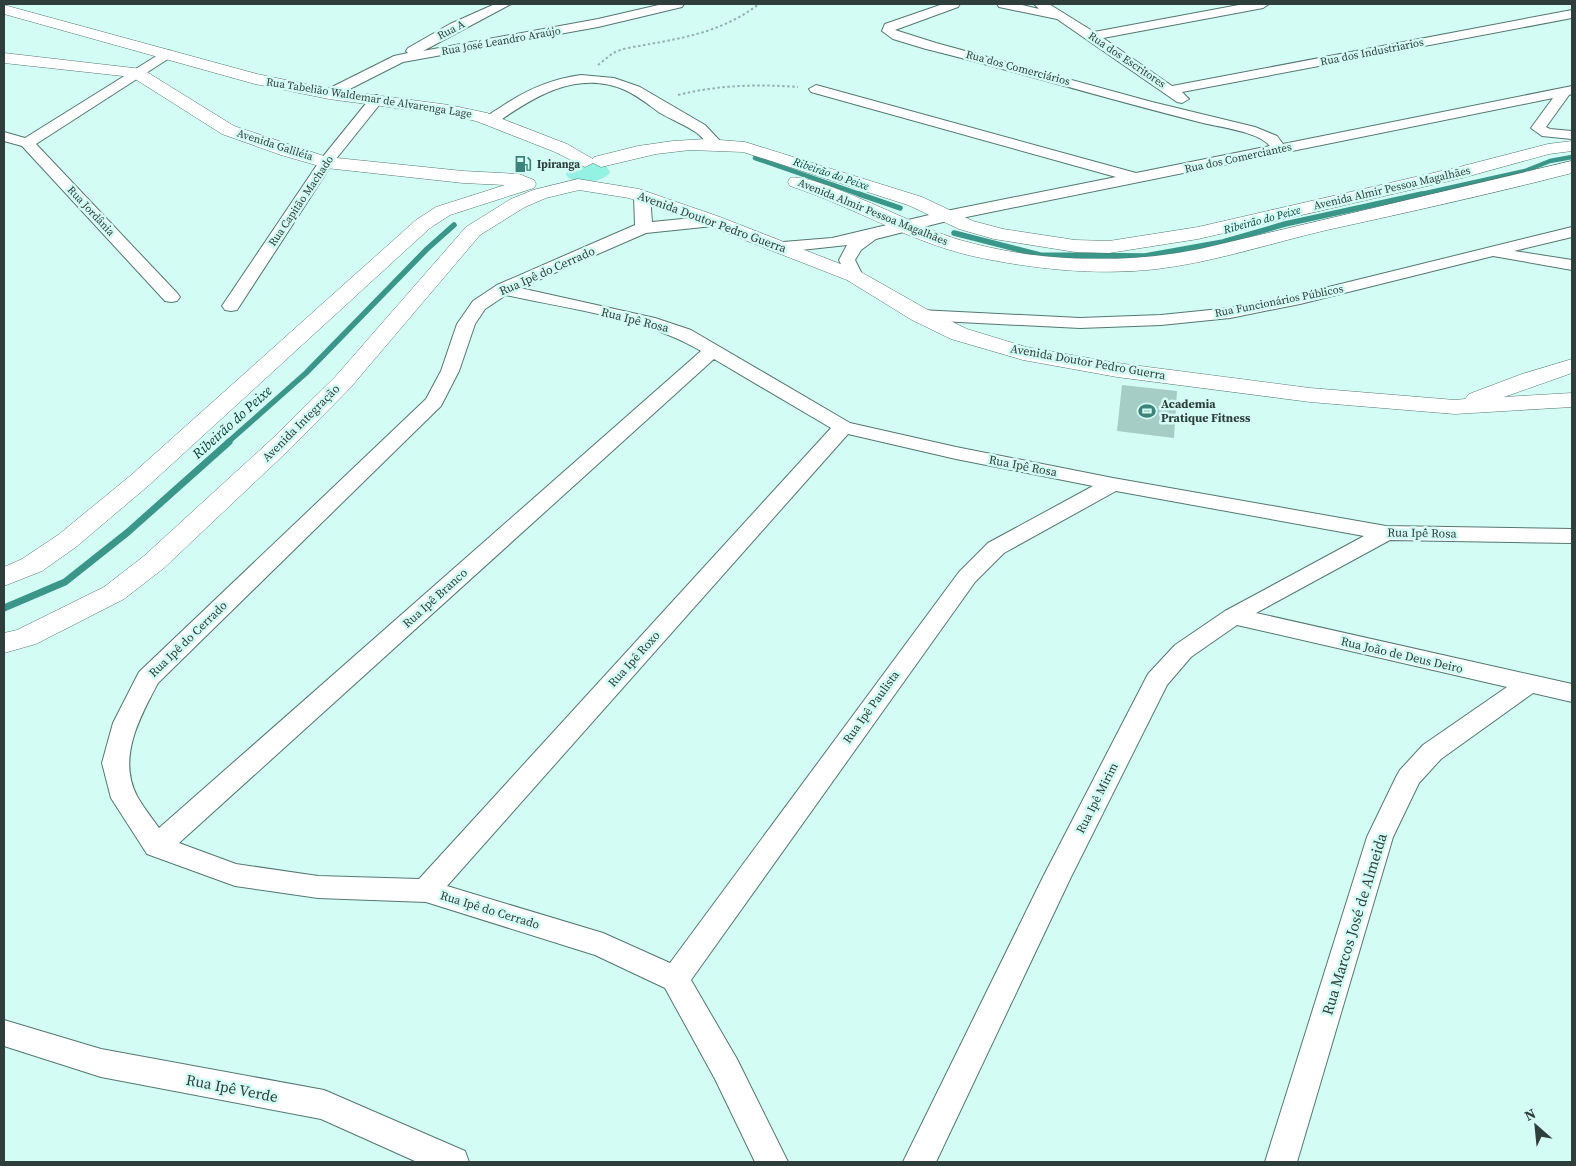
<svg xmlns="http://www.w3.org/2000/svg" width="1576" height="1166" viewBox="0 0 1576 1166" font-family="'Source Serif 4',serif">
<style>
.green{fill:#94f2e2}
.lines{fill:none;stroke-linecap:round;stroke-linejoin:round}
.stream-far2{stroke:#3a9689;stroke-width:4.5}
.stream-far1{stroke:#3a9689;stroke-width:5.5}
.stream{stroke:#3a9689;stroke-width:7}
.building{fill:#a5ccc5}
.street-casing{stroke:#537871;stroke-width:2}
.secondary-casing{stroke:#537871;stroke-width:1}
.path{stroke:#93b2ac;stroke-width:2;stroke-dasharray:2.5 2.5;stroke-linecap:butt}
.street{fill:#fff;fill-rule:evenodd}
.secondary{fill:#fff;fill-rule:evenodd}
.labels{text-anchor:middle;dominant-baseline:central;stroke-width:5;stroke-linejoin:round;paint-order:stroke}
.far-street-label{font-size:11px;fill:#2e3e3b;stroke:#d3fcf4}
.far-poi-label{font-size:11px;font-weight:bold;fill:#2e3e3b;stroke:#d3fcf4;text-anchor:start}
.far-water-label{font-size:11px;font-style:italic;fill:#003832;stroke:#d3fcf4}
.street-label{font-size:12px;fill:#2e3e3b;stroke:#d3fcf4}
.poi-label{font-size:12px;font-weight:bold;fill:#2e3e3b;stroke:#d3fcf4;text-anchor:start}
.water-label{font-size:14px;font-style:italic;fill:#003832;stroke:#d3fcf4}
.near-street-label{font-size:15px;fill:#2e3e3b;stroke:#d3fcf4}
</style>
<rect width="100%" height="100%" fill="#d3fcf4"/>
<path class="green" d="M587,163l19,3 4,6 -1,2c-10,9 -33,12 -43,1 1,-10 13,-11 21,-12z"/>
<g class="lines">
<g class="stream-far2">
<polyline points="755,158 862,195"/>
<polyline points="1417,195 1525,171 1550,161 1572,157"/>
</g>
<g class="stream-far1">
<polyline points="859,194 900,208"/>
<polyline points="954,233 1040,255 1145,256 1223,242 1285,224 1422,194"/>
<polyline points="227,443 306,373 427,249 454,225"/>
</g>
<polyline class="stream" points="4,608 65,582 128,532 229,442"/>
</g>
<polygon class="building" points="1122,385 1177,391 1174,438 1117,431"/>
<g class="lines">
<g class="street-casing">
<g id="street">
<polygon points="495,4 511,4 423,51 598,19 663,4 684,4 682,7 598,27 403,62 334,97 324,97 322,94 324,91 394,56 408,53 406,51 408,48 450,24"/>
<path d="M943,4h17l-2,3 -63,23 41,13 216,59 103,25 22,9 6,8 289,-58v8l-3,1 -23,32 4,2 22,2v8l-30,-3 -11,-8 22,-30 -606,123 -71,18 -15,11 -6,10 8,16 -3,4 -6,1 -6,-1 -9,-20 8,-15 -64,7 -6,-1 -2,-4 2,-4 6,-1 49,-4 114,-27 170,-34 -305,-85 -2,-3 7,-4 320,88 134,-27c-11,-14 -50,-19 -67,-23 -93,-23 -184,-51 -277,-74l-33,-10 -11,-8 3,-7z"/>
<polygon points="997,4 1018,4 1039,9 1034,4 1049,4 1094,32 1244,4 1269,4 1263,8 1103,38 1172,86 1572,10 1572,18 1182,92 1189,99 1182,103 1177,102 1057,19 999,7"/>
<polygon points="166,50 171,51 173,54 171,57 36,144 177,293 180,297 177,301 171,302 165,301 22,146 4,141 4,132 25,138"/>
<path d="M581,75l33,3 26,9 65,38 18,19 -2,3c-12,3 -15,-7 -24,-14 -11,-8 -25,-13 -37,-20 -11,-8 -22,-17 -35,-23 -48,-21 -92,7 -130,34h-10l-2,-3c4,-6 12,-10 18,-14 25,-17 50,-28 80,-32z"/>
<polygon points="377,95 384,99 332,164 237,310 231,311 225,310 222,306 321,159 372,96"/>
<path d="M642,191l6,2 2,3 2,26 61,-6 6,2 2,3 -2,3 -6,2 -67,7 -126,55 135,30 36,12 159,93 106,24 157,31 273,48 186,3v14l-182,-3 -134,73 316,71v18l-39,-9 -92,66 -22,24 -26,54 -96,325h-32l102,-325 29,-60 4,-7 23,-25 84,-58 -270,-62 -46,32 -24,28 -96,192 -135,285h-33l140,-285 105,-203 27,-29 50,-34 139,-75 -248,-45 -112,62 -29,29 -284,398 46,79 51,103h-33l-40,-83 -50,-91 -70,-33 -169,-53 -108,-4 -83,-12 -88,-32 -36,-56 -9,-35 11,-40 26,-51 287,-273 15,-28 16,-47 16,-23 24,-16 138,-60 -1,-29 2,-3zM506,295c63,14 140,23 195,56l-542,477c-7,-10 -16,-21 -22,-32 -20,-38 3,-79 21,-113l283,-277 18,-35 16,-47 10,-15zM714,359l117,69 -412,451 -101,-3 -82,-12 -57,-21zM848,434l108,25 137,27 -105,57 -29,29 -289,391 -67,-30 -156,-47z"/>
<polygon points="1572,227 1572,237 1514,251 1572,260 1572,270 1493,256 1300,304 1230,318 1161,325 1080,328 920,320 914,319 911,315 914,311 920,310 1080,318 1161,315 1230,308 1300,294"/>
<polygon points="4,1020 101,1049 324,1090 465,1151 469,1162 417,1162 321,1119 101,1077 4,1046"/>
</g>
</g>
<g class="secondary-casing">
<g id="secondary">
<polygon points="4,5 257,74 329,89 449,105 487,113 567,144 593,159 594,157 638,146 673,141 707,139 745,142 922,197 973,221 1003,229 1075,240 1109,241 1198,227 1459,167 1548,144 1572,141 1572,151 1549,154 1462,178 1198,239 1109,253 1075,252 994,239 959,229 908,205 743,152 690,150 656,154 601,167 593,163 585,167 555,152 476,121 449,115 329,99 255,84 4,14"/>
<polygon points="4,53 142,69 234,126 327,157 463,171 519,174 534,180 536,184 534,188 450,215 430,228 148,486 76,547 42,571 4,586 4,567 22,559 58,535 130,476 416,220 436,207 505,185 463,183 326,168 281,155 222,134 132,77 4,63"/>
<path d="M1572,161v12c-81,21 -163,39 -245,57 -56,13 -112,32 -170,39 -61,7 -125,0 -185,-13 -64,-15 -120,-50 -182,-70l-2,-4 2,-4c26,-6 135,53 170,62 77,22 162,25 240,9z"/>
<polygon points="578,179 639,189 720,217 861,272 928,310 967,329 1026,347 1117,363 1310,388 1455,400 1465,399 1469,394 1522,374 1572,359 1572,373 1504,397 1572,393 1572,407 1455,414 1310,402 1117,377 1023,360 951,339 912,320 847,280 706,225 629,198 579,190 546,198 525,207 480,235 351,387 291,448 164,568 124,599 36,644 4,653 4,633 17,630 104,587 144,556 273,438 335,377 466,227 511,199 533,190"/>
</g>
</g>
<g class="path">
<path d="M598,65l15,-12 10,-4c50,-10 94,-13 136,-45"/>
<path d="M678,95c40,-10 79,-11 120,-8"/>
</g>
<use href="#street" class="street"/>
<use href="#secondary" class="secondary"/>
</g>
<defs>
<g id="fuel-bare" transform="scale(1.35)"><path d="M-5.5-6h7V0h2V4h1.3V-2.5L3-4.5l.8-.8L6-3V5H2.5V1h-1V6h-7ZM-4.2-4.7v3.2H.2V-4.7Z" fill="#3e8379" stroke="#d3fcf4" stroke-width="2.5" paint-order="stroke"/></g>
<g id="stadium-bare" transform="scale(1.35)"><path d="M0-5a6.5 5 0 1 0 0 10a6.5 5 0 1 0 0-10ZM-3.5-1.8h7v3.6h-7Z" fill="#3e8379" stroke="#d3fcf4" stroke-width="2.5" paint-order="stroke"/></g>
</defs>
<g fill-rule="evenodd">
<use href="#fuel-bare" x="523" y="164"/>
<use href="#stadium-bare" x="1147" y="411"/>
</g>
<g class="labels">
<g class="far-street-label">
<text transform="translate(451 30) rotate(-27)">Rua A</text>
<text transform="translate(501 41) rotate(-10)">Rua José Leandro Araújo</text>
<text transform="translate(1372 52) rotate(-11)">Rua dos Industriarios</text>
<text transform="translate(1127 60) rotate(34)">Rua dos Escritores</text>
<text transform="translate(1018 68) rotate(15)">Rua dos Comerciários</text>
<text transform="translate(369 98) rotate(9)">Rua Tabelião Waldemar de Alvarenga Lage</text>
<text transform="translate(275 145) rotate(18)">Avenida Galiléia</text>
<text transform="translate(1238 158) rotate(-12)">Rua dos Comerciantes</text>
<text transform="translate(1392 188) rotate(-13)">Avenida Almir Pessoa Magalhães</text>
<text transform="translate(301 201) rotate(-56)">Rua Capitão Machado</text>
<text transform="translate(91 211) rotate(47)">Rua Jordânia</text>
<text transform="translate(873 212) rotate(22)">Avenida Almir Pessoa Magalhães</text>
<text transform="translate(1279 301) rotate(-11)">Rua Funcionários Públicos</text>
</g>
<g class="far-poi-label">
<text x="537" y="164">Ipiranga</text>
</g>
<g class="far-water-label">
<text transform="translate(831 174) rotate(19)">Ribeirão do Peixe</text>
<text transform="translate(1262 220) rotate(-15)">Ribeirão do Peixe</text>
</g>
<g class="street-label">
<text transform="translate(712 222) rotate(20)">Avenida Doutor Pedro Guerra</text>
<text transform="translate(547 271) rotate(-24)">Rua Ipê do Cerrado</text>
<text transform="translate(635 320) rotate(14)">Rua Ipê Rosa</text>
<text transform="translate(1088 362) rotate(10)">Avenida Doutor Pedro Guerra</text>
<text transform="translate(301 423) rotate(-45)">Avenida Integração</text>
<text transform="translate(1023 466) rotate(11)">Rua Ipê Rosa</text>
<text transform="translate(1422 533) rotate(1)">Rua Ipê Rosa</text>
<text transform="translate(435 598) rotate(-42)">Rua Ipê Branco</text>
<text transform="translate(188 639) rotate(-44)">Rua Ipê do Cerrado</text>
<text transform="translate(1402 655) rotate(13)">Rua João de Deus Deiro</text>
<text transform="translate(634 659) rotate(-48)">Rua Ipê Roxo</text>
<text transform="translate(871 707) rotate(-54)">Rua Ipê Paulista</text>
<text transform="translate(1097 798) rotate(-63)">Rua Ipê Mirim</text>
<text transform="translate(490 910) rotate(17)">Rua Ipê do Cerrado</text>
</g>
<g class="poi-label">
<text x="1161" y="404">Academia<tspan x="1161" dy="14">Pratique Fitness</tspan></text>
</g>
<g class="water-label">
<text transform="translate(232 422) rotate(-42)">Ribeirão do Peixe</text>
</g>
<g class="near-street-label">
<text transform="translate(1354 924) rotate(-73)">Rua Marcos José de Almeida</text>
<text transform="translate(232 1088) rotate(11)">Rua Ipê Verde</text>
</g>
</g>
<rect width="1576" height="1166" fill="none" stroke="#2e3e3b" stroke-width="10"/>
<g transform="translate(1536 1126) rotate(333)" stroke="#d3fcf4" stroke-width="4" paint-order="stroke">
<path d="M0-4L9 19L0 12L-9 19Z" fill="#2e3e3b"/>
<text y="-8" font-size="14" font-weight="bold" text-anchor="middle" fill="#2e3e3b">N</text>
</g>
</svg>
